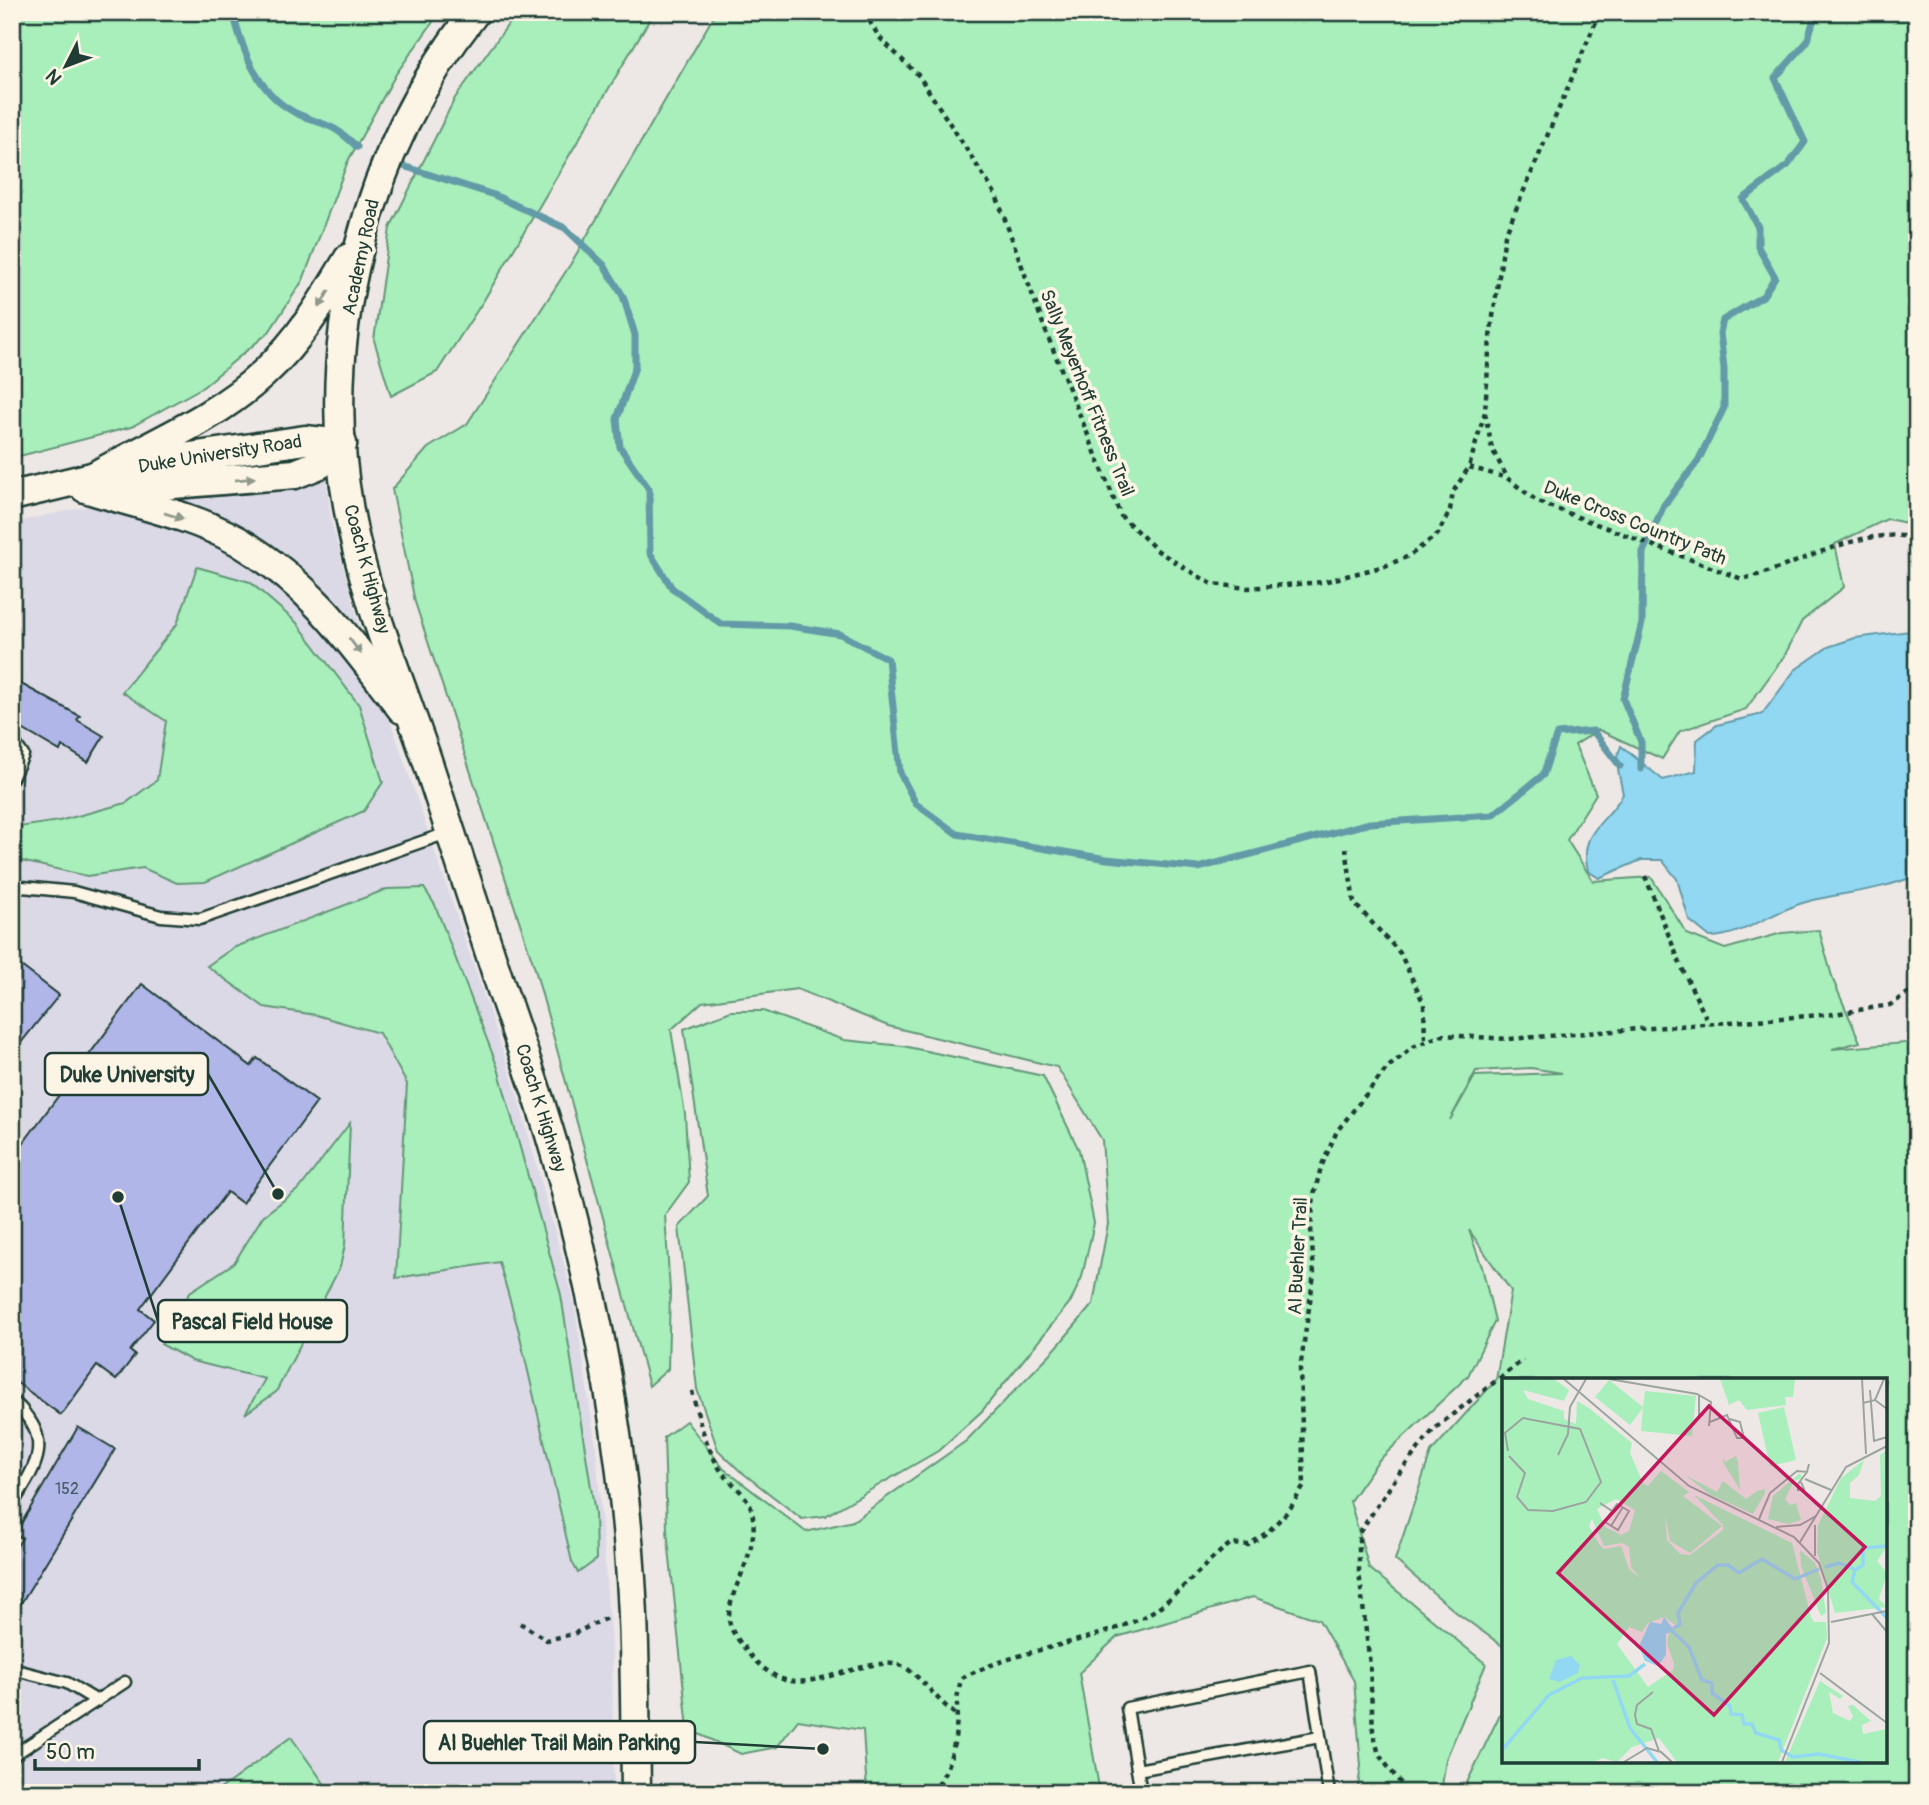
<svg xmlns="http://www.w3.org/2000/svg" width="1929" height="1805" viewBox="0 0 1929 1805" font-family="Pangolin,sans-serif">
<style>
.built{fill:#dbd9e6}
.green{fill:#a8efbb;stroke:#649678;stroke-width:2;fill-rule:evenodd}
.water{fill:#92d8f3;stroke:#649aa7;stroke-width:2}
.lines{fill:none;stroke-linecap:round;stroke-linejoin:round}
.stream{stroke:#649aa7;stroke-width:7}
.building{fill:#b0b6e7;stroke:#1f3d34;stroke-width:2}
.service-casing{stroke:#1f3d34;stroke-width:15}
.secondary-casing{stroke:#1f3d34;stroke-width:33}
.path{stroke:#1f3d34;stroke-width:4.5;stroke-dasharray:5 5;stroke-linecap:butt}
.service{stroke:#fcf5e5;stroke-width:10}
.secondary{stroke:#fcf5e5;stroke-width:28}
.oneway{fill:#8e998c}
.labels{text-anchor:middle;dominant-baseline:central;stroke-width:7;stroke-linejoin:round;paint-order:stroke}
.number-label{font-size:16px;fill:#435b61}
.street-label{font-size:19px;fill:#1f3d34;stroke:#fcf5e5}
.inset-river{fill:none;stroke:#92d8f3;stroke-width:3.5}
.inset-road{fill:none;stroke:#9ba49e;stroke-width:2}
.view{fill:#c2185b;fill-opacity:0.15;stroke:#c2185b;stroke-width:3.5}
.inset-edge{fill:none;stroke:#1f3d34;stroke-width:3.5}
.leader{fill:none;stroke:#1f3d34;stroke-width:2.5}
.callout-dot{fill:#1f3d34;stroke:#fcf5e5;stroke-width:2.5}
.callout{fill:#fcf5e5;stroke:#1f3d34;stroke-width:2.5}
.callout-label{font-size:21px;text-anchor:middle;font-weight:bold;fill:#1f3d34}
</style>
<rect width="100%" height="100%" fill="#ede8e5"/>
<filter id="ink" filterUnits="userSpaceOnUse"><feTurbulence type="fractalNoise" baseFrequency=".0143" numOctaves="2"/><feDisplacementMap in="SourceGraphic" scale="14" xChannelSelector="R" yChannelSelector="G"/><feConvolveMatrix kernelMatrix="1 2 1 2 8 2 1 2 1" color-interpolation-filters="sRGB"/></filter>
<g filter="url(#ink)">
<polygon class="built" points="325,467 331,521 366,649 515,1087 574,1301 596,1447 612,1658 614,1793 12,1793 12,523 147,493"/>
<g class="green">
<polygon points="12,12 440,12 396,74 348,161 303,280 269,332 203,387 131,427 12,458"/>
<polygon points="517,12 654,12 484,300 437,372 391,396 374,340 390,228 455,98"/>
<path d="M716,12h1201v513l-30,-6 -52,25 9,43 -42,34 -17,34 -39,54 -66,22 -18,28 -63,-29 -24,15 21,49 -29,46 26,41 58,-4 36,57 38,15 57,-16 37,-3 14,50 27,62 -28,7 85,-7v751h-455l39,-81 3,-22v71h381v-381h-381v267l-47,-34 -62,-53 36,-108 65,-72 15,-89 -42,-61 13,37 13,54 -27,55 -90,85 -28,40 19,67 117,96 -40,95 -5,34h-84l4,-27 -7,-85 -35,-61 -66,-23 -136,40 -38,36 21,120h-233l-4,-63 -65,-10 -21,27 -36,7 -53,-25 -21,-199 -3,-93 22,-16 38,48 82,63 47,-11 113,-80 90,-93 37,-44 15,-80 -6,-84 -45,-73 -169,-41 -91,-37 -95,13 -31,28 14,84 4,68 -24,33 5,76 -2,78 -19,17 -114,-417 -120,-367 -23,-113 36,-41 39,-24 103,-159zM1531,1068l31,5 -87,3 -25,44 26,-49z"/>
<polygon points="197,567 250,582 297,623 359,705 383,782 364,811 205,882 177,883 143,868 87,876 12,859 12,828 59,821 126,803 157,780 166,721 122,692 177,624"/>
<polygon points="424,888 435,905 498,1068 561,1295 595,1513 596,1560 578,1573 572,1562 519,1332 499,1262 396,1278 407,1084 379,1033 316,1015 264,1007 207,966 233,948 387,889"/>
<polygon points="731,1011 763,1011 844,1040 903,1046 1043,1076 1079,1150 1094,1223 1082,1277 1071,1301 982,1411 938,1451 825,1516 802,1519 739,1470 718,1450 697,1389 679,1227 708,1196 684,1029"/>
<polygon points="350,1123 345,1245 340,1267 276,1392 245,1414 265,1379 192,1361 161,1344 190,1292 234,1263 263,1216 300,1188"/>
<polygon points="291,1737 331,1793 215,1793"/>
</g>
<path class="water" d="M1910,631l7,1v243c-36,16 -74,17 -111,27 -34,9 -61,34 -96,35l-21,-17 -12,-41 -15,-19h-21l-42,18 -11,-7c-10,-41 18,-46 35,-77l-7,-34 5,-14 42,34 33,-9 1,-31 20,-15 45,-11 33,-44 33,-23 27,-9z"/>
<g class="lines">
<g class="stream">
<path d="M233,12c10,41 26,85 67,103 29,12 32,8 57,32"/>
<polyline points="403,166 494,195 565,228 604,265 623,296 635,335 635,367 617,419 620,447 649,489 650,553 672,588 721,624 790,626 840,634 888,659 900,773 916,804 957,834 1107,859 1198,868 1370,823 1493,815 1543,775 1557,734 1593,731 1620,766"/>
<polyline points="1641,769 1641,742 1623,699 1642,623 1643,552 1664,505 1698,461 1724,408 1724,369 1720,333 1723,320 1763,296 1775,277 1758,247 1758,227 1743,199 1788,165 1805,142 1775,78 1807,42 1816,12"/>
</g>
</g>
<g class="building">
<polygon points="12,679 80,716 77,720 104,736 88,762 62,746 60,751 12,723"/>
<polygon points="12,959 59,995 12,1054"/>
<polygon points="142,984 251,1066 257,1058 317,1102 242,1203 227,1192 140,1309 154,1320 130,1351 135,1355 116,1380 97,1366 61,1415 12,1379 12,1158"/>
<polygon points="78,1427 115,1449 12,1618 12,1554 22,1538 15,1534"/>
</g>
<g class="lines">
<g class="service-casing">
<g id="service">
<polyline points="12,739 23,755 12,778"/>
<polyline points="12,886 74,892 161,916 200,919 450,832"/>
<path d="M12,1402c8,3 11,10 16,16 24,31 1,58 -16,87"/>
<polyline points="12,1669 67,1683 97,1701"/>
<polyline points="12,1756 125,1682"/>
<polyline points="1137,1770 1320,1737"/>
<polyline points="1141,1793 1127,1708 1310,1671 1329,1793"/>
</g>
</g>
<g class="secondary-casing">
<g id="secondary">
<path d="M475,12c-109,138 -158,324 -126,499 15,85 50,167 78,249 25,76 50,153 75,230 24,70 49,141 67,213 32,123 54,249 62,376 5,71 4,142 5,214"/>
<path d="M93,477c56,-32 122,-58 170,-103 36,-33 61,-74 86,-116"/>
<path d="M85,488c50,16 107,27 153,53 74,44 113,101 164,168"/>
<polyline points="114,489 295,474 320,464 342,444"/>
<polyline points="12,496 150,463 305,440 342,444"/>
</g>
</g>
<g class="path">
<polyline points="864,12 879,37 919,76 996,195 1046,332 1121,516 1158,551 1183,567 1212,584 1248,588 1323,582 1385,566 1409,556 1438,534 1450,510 1453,492 1469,467 1485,412 1490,337 1505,235 1600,12"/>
<polyline points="1485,413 1492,449 1507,477"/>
<path d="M1469,467l38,11 31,24 204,77c57,-12 115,-54 175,-41"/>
<polyline points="1346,848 1354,903 1400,953 1424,1004 1425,1042"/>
<polyline points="1645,876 1681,966 1709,1024"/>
<path d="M692,1391c6,27 14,56 29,80 8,11 26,23 30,37 14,48 -34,90 -19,122 3,6 8,12 12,17 9,14 25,28 41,33 37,10 95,-32 124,-10 17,13 29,31 46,44"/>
<polyline points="520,1623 547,1640 573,1634 609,1617"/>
<path d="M933,1793c13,-19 21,-41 23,-64 2,-19 -1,-33 6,-51 54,-28 117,-33 173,-57 37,-16 63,-53 95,-77l19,1 20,-14 20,-21 15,-24 -4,-117 14,-95 -3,-46 3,-33 7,-28 16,-36 50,-63 26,-21 29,-12 67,4 325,-25 56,-9 27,-18"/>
<polyline points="1403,1793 1402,1785 1379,1755 1373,1731 1370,1665 1359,1572 1359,1533 1400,1472 1435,1428 1523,1360"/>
</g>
<use href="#service" class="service"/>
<use href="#secondary" class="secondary"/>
</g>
<defs><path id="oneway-solid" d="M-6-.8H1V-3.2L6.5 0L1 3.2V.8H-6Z" transform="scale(1.75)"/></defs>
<g class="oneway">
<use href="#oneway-solid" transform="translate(324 299) rotate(122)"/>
<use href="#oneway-solid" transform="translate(245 479) rotate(-6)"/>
<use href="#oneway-solid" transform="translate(174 516) rotate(17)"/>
<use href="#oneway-solid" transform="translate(355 646) rotate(53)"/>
</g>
</g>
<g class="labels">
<g class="number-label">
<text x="67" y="1489">152</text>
</g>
<g class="street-label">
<text transform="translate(361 257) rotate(-78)">Academy Road</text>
<text transform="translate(1087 393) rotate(68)">Sally Meyerhoff Fitness Trail</text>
<text transform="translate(220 454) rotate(-9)">Duke University Road</text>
<text transform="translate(1635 523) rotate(22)">Duke Cross Country Path</text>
<text transform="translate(367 569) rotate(75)">Coach K Highway</text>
<text transform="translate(541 1108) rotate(73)">Coach K Highway</text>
<text transform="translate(1298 1256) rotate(-87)">Al Buehler Trail</text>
</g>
</g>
<g transform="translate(1502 1378)">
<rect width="385" height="385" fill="#ede8e5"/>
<path d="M0,1h52l15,11 -5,11 -41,-11 5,9 36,12v8l12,5 1,-23 12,7 43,35 -2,10 13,30 5,3 13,-15 28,21 -6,4 39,30 -32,27 -20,-12 -5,-26 2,25 13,14 10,1 33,-25v-5l-29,-30 98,48 19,74 3,5h12l1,16 -49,124h-101l-18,-24 -27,9 -15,15 -14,-4 -10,4h-91zM114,121l19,11 -6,21 -8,4 -16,-8 -8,-18zM90,141l12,27 18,-3 7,4 2,20 9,11 -11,-9 -8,-23 -17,3 -5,-5 -10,-18zM162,239l13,9 -8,6 -2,11 7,21 -1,6 -25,17 -31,-43 12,-17 13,5 6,-9zM218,1h75l-2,18h-8l1,8 -39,5 -8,-10 -10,5zM107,2l34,27 2,-16 51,5 -4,40 -51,-5 2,-23 -13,17 -35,-28zM282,29l12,53 -26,6 -12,-53zM385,72v96l-10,15 10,12 -8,26 8,8 -52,6 -18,-62 1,-26 23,-47 23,-18 -5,15 -9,8v15l25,3 6,-5 -1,-41zM234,78l2,6 2,28 -17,-28v-4l2,4zM298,95l2,5 -8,3 -9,18 5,6 6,-2 5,17 -13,4 -20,-5 5,-23zM183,97l32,17 6,-11 23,18 11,-8 8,-2v4l-12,21 -44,-20zM298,172l15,13 6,16 5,34 -5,3 -20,-50zM318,303l23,15 -3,3 -11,-7 4,21 17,8 3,-5 -5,-10 5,-1 18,16 -9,4 1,9 24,-5v33h-102z" fill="#a8efbb" fill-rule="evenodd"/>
<path d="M162,239l10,13 -8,4v21l-8,11 -13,-5 -6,-15 11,-24 11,2zM69,278l9,9 -2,8 -18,9 -11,-3 7,-19z" fill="#92d8f3"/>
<path class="inset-river" d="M385,168l-24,2v17l-8,5 -3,12 35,36M323,189l14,-4 15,6M171,250l7,-3 -2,-12 18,-30 22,-18h10l11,8 23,-14 33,20 24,-10M168,251l19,18 13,33 10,3v10l18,13 1,8 11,1 2,9h8l4,9 23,7 2,10 12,7 26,-3 41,8M111,302l17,48 27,34M0,372l47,-55 33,-17 47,-2 16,-12"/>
<path class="inset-road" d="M62,1l125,107 105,51 25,26 9,26 1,54 -47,119M107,1l88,15 14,8 -2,24M360,1l4,75M368,12l4,51 13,-4M373,22l9,-21M361,25l12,-3 12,9M197,39v-22M208,44l17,-7 10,23h7l-4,-16 -10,-3M6,73l-3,-18 18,-15 57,11 21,53 -15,20 -33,9 -25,-1 -11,-13 8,-24 -16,-17M56,77l10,-21 2,-27 16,-28M303,101l26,11M299,104l3,7 -6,1v-6l9,-12M98,125l12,8 -7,11 13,8 11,-19 -12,-7 -5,7M257,141l11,-26 27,-22 10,1 2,-8M313,147v31M109,148l12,-19M274,149l24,-2 16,-9M298,164l46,-75 41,-21M370,236l15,18M329,244l56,-11M318,295l67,50M151,314l-16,13 -2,10 2,9 14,5 8,22M122,384l23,-14 14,4 11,10"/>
<path class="view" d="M207,28l156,141 -151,168 -156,-142z"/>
<rect width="385" height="385" class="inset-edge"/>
</g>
<path class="leader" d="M278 1194L208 1074M118 1197L158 1321M823 1749L695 1742"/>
<g class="callout-dot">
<circle cx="278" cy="1194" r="7"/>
<circle cx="118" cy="1197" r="7"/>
<circle cx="823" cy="1749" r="7"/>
</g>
<g class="callout">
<rect x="45" y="1053" width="163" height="42" rx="7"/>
<rect x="158" y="1300" width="189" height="42" rx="7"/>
<rect x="424" y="1721" width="271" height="42" rx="7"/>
</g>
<g class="callout-label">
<text x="127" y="1082">Duke University</text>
<text x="252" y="1329">Pascal Field House</text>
<text x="559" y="1750">Al Buehler Trail Main Parking</text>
</g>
<rect width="1929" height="1805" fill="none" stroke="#fcf5e5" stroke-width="42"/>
<rect x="21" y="21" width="1887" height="1763" fill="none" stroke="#1f3d34" stroke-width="2.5" filter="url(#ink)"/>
<g transform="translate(66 66) rotate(228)" stroke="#fcf5e5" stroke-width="5" paint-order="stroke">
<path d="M0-5L12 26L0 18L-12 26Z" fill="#1f3d34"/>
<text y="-10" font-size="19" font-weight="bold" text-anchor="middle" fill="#1f3d34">N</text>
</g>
<path d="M35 1759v10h164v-10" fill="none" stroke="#1f3d34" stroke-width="3.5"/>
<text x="46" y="1759" font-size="21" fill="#1f3d34" stroke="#fcf5e5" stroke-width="5" paint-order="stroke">50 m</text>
</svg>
